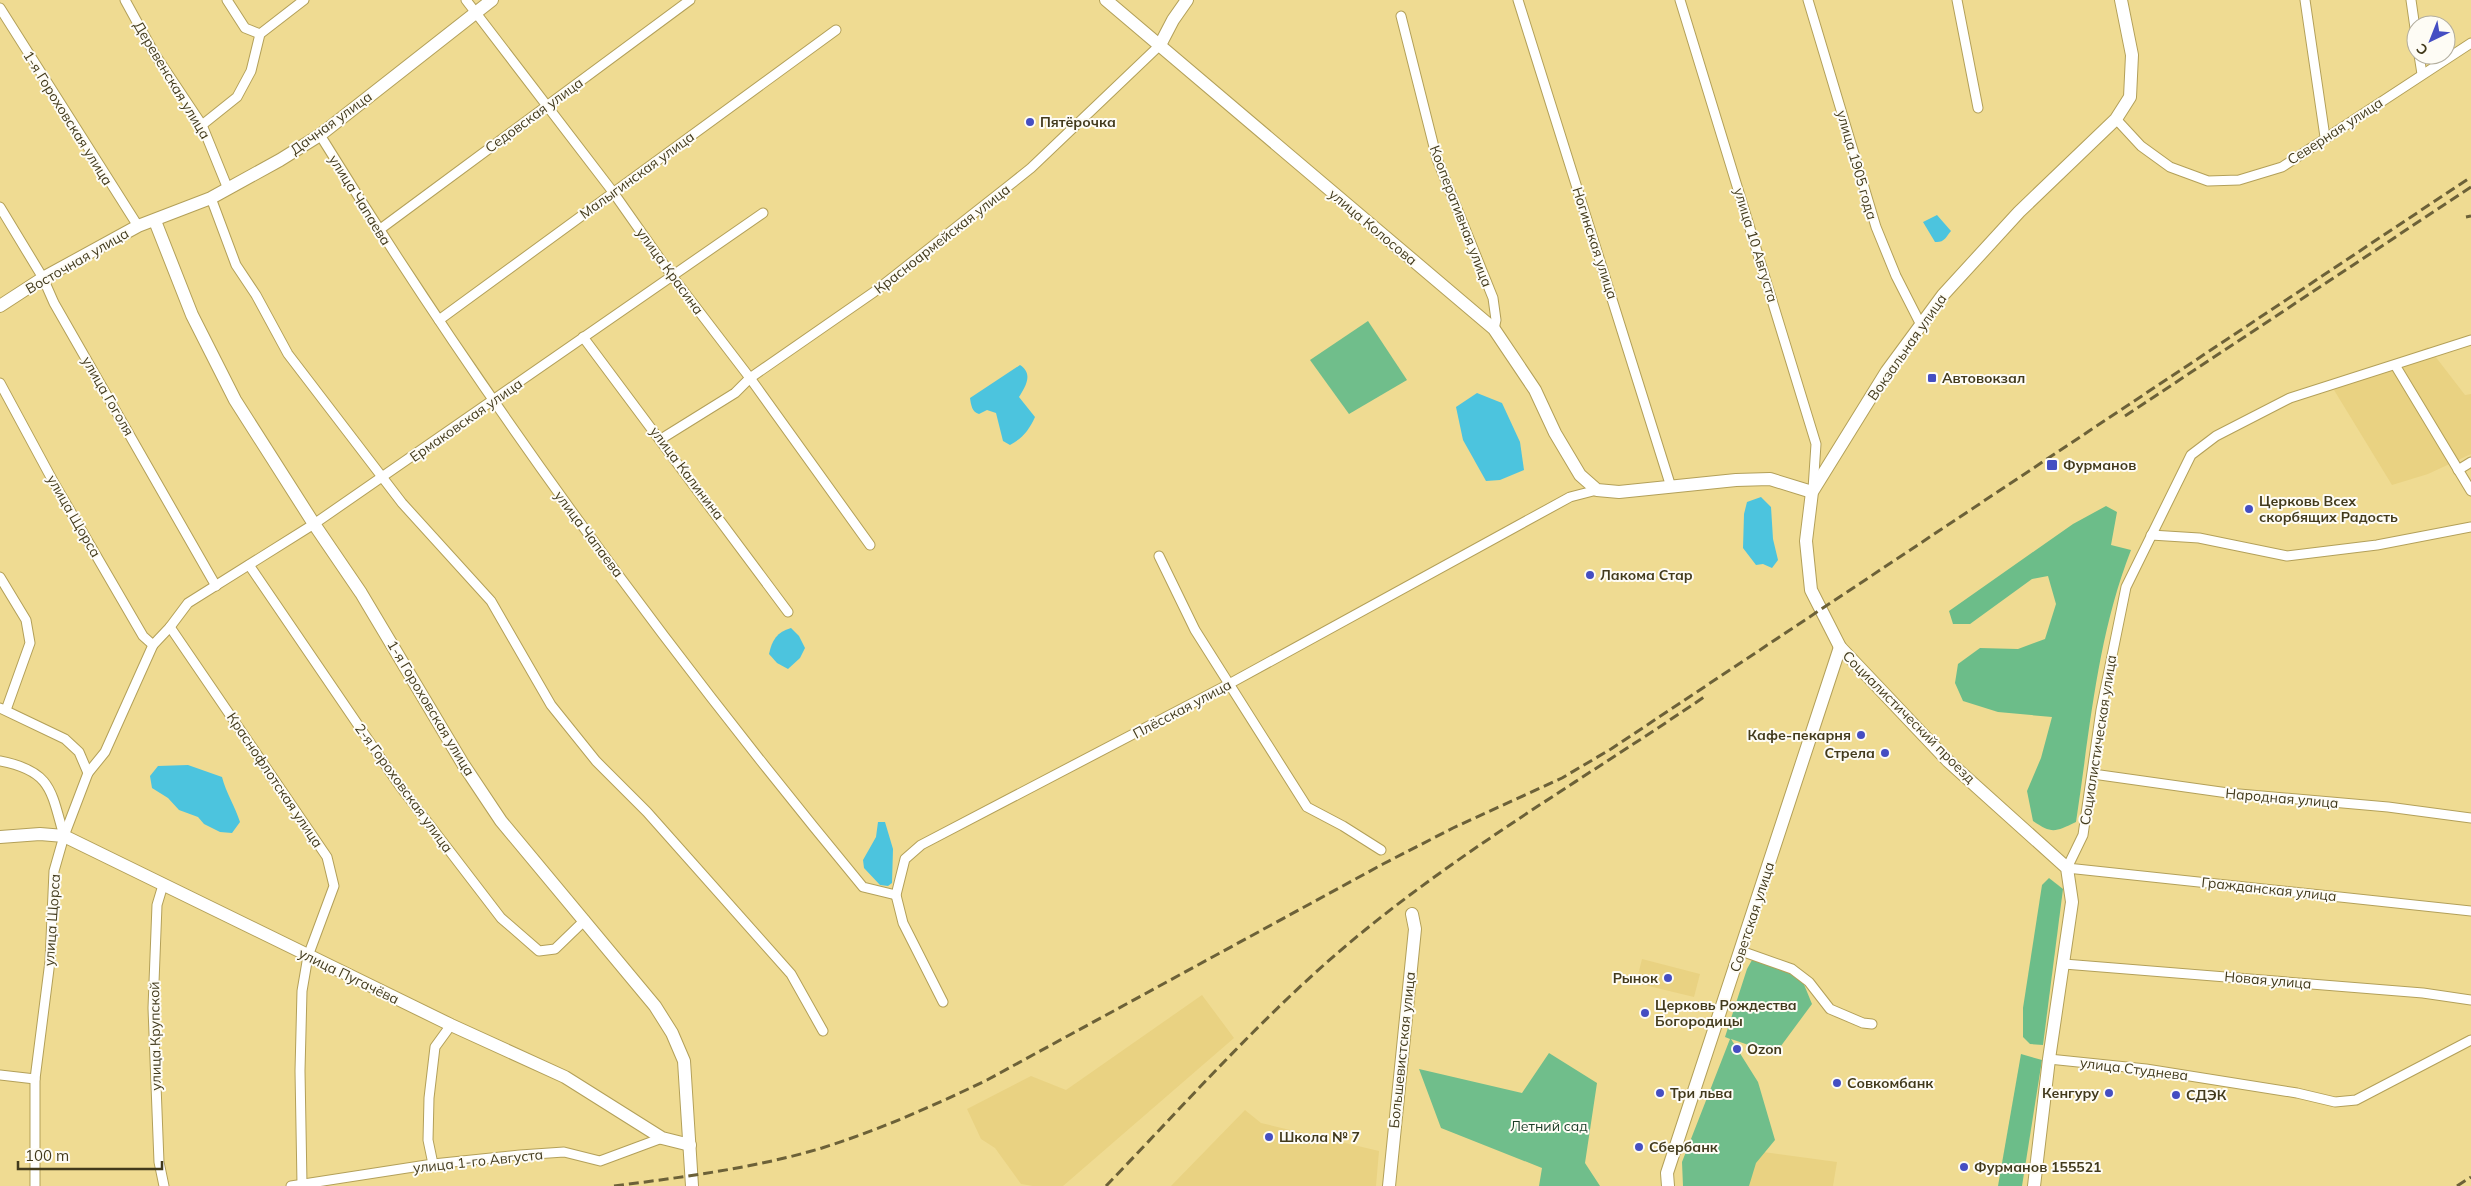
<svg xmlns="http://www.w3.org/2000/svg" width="2471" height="1186" viewBox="0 0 2471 1186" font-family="Mulish,sans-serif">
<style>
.built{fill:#e9d282}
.green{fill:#70be8b}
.forest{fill:#6cbd89}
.water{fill:#4cc4de}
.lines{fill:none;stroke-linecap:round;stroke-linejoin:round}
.street-casing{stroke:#b3a059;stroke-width:11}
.secondary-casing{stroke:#b3a059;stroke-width:14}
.street{stroke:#fff;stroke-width:9}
.secondary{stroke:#fff;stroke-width:12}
.rail{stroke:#6c6138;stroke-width:3;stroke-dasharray:10 5;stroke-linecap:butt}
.poi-dot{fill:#454ec2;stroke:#fefcf5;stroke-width:2}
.labels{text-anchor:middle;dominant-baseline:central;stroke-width:4;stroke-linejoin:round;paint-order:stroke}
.street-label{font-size:14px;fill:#423a1c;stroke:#fefcf5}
.poi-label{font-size:14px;font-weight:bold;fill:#423a1c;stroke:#fefcf5;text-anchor:start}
.park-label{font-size:14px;fill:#193c26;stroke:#fefcf5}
</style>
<rect width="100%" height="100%" fill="#efdb92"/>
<g class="built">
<polygon points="2428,347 2465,395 2471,394 2471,454 2428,474 2392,485 2334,390"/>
<polygon points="1642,959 1700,974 1694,997 1636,983"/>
<polygon points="1202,995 1234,1038 1063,1186 1033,1186 1021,1184 995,1148 981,1139 967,1109 1031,1076 1066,1090"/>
<polygon points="1245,1110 1261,1123 1379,1151 1376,1186 1171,1186"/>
<polygon points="1748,1150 1837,1162 1833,1186 1743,1186"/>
</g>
<g class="green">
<polygon points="1368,321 1407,380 1349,414 1310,360"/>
<polygon points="1752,960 1784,970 1803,982 1812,1004 1775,1054 1731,1039 1758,1082 1775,1140 1756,1163 1749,1186 1683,1186 1682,1162 1730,1039 1725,1037 1747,969"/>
<polygon points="1549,1053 1597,1083 1585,1163 1600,1186 1539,1186 1542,1168 1441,1128 1419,1069 1522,1093"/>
</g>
<g class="forest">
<path d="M2106,506l11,6 -6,33 20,5c-34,87 -41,180 -55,272 -21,10 -24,12 -43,-1l-6,-30 14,-33 11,-41 -54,-5 -35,-11 -8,-18 3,-19 22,-16 38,1 27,-10 11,-35 -8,-28 -16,3 -62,45h-17l-4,-13 124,-87z"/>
<polygon points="2049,878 2063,889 2043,1045 2030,1044 2023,1037 2023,1008 2042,885"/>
<polygon points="2021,1054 2042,1060 2022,1186 1998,1186"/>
</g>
<g class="water">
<path d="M1937,215l14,16c-5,6 -7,12 -16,11l-12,-20z"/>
<path d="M1020,365c14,9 5,22 -1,32l16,20c-6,13 -12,21 -25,28l-7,-4 -7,-28 -9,-3 -8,4c-7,-2 -8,-9 -9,-16z"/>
<polygon points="1477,393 1502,403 1520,442 1524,470 1500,480 1486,481 1463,440 1456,407"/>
<polygon points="1761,497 1771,507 1773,539 1778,560 1772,568 1763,564 1756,565 1743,548 1744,514 1747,502"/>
<path d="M791,628l8,8 6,12 -5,10 -12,11 -11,-6 -8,-9c3,-14 8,-22 22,-26z"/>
<path d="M188,765l34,12c4,16 13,29 18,45l-8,11 -12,-1 -16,-8 -6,-7 -19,-7 -11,-12 -16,-10 -2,-12 8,-10z"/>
<polygon points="878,822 885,822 893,849 892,883 888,886 880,885 864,868 863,860 876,837"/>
</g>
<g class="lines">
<g class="street-casing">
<g id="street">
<polyline points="125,0 154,53 202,125 228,189"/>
<polyline points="227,0 245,28 260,34"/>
<polyline points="466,0 613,192 672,276 750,378 870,545"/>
<polyline points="1518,0 1671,487"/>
<polyline points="1680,0 1816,444 1813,489"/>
<polyline points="1808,0 1876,227 1896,276 1921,325"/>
<polyline points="1957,0 1978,108"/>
<polyline points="2305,0 2325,137"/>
<polyline points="2411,0 2416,35"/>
<polyline points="0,8 138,226"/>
<polyline points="1401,16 1437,159 1493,298 1496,320 1494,329"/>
<polyline points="2419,55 2422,74"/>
<polyline points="2116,119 2141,146 2170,167 2208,181 2239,180 2282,167 2471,43"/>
<polyline points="202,125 237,97 251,71 260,34 304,0"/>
<path d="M320,135c162,263 346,514 543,752l33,8"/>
<polyline points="211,198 236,265 256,295 288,354 402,503 491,601 551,705 596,761 647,812 791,974 823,1031"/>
<polyline points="0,207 43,278 54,303 216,586"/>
<polyline points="379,230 690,0"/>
<polyline points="439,320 836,30"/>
<polyline points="583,337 788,612"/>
<polyline points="2471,340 2290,398 2216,436 2191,455 2126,587 2101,710 2083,835 2067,868 2471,911"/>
<polyline points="2395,365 2471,491"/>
<polyline points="0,383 54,483 143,636 153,645"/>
<polyline points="661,439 735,393 750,378 874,292 1011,184 1031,168 1160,45"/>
<polyline points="2458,470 2471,462"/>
<polyline points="2151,535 2199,538 2287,556 2377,545 2471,527"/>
<polyline points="1159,556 1195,630 1307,807 1343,826 1381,850"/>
<polyline points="249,565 399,785 501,918 539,951 555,949 585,920"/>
<polyline points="0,577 26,620 30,643 6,710"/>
<polyline points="170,627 327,857 334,886 308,956 302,991 300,1071 302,1184"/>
<polyline points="0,708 65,739 79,752 88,773"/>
<path d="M0,761c52,10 51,30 64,75"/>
<polyline points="2093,774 2228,793 2388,807 2471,818"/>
<polyline points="163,885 157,905 153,1008 159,1162 164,1186"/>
<polyline points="1741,951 1792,969 1809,982 1830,1009 1863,1023 1872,1024"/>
<polyline points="2064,964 2423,993 2471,1000"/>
<polyline points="943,1002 903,923 896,895 905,859 921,845 1229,684 1570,497 1597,490"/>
<polyline points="2049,1059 2146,1069 2297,1093 2335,1102 2356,1100 2471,1040"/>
<polyline points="0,1075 35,1079"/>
<polyline points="433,1164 428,1140 429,1098 435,1047 451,1025"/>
<polyline points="35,1186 35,1079 50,961 54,871 64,836 88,773 105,752 153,645 170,627 188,603 314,524 763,213"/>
<polyline points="291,1186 433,1164 520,1155 564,1152 600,1161 662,1138"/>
</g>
</g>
<g class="secondary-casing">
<g id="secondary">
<polyline points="1106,0 1494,329 1535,390 1555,433 1580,475 1597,490 1619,492 1736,480 1770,479 1812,492"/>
<polyline points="1160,45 1173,20 1187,0"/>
<polyline points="155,221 192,315 235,400 314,524 361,593 463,764 501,821 655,1006 672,1033 684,1061 692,1186"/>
<polyline points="0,306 43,278 138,226 211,198 280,160 320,135 492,0"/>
<polyline points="0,837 40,834 64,836 451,1025 565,1077 662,1138 690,1145"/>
<polyline points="1389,1186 1415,929 1412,914"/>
<polyline points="1668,1186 1667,1173 1840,647"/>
<polyline points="2034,1186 2049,1059 2072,902 2067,868 1948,761 1840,647 1811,590 1806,541 1812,492 1887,371 1943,295 2019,212 2116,119 2130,97 2132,55 2121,0"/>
</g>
</g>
<use href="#street" class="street"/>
<use href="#secondary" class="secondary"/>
<g class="rail">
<polyline points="2466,217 2471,216"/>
<polyline points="2125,416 2471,187"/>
<path d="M614,1186c70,-9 141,-18 208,-38 57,-18 111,-42 165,-68l396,-216 70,-36 109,-50 49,-29 860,-572"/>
<path d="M1106,1186c84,-87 165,-180 259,-256 107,-87 228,-157 342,-235"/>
<polyline points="2457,1186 2471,1177"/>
</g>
</g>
<g class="poi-dot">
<circle cx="1030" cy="122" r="5"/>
<rect x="1927" y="373" width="10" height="10" rx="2.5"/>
<rect x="2046" y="459" width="12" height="12" rx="2.5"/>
<circle cx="2249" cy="509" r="5"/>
<circle cx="1590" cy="575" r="5"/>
<circle cx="1861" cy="735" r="5"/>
<circle cx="1885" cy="753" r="5"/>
<circle cx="1668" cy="978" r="5"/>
<circle cx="1645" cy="1013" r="5"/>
<circle cx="1737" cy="1049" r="5"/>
<circle cx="1837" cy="1083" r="5"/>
<circle cx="1660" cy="1093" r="5"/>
<circle cx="2109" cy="1093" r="5"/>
<circle cx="2176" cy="1095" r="5"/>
<circle cx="1269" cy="1137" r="5"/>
<circle cx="1639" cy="1147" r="5"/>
<circle cx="1964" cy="1167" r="5"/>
</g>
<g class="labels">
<g class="street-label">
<text transform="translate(172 80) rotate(59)">Деревенская улица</text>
<text transform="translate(534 115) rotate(-36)">Седовская улица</text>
<text transform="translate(68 118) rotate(58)">1-я Гороховская улица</text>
<text transform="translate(331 123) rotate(-36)">Дачная улица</text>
<text transform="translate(2335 131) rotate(-33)">Северная улица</text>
<text transform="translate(1857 165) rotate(74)">улица 1905 года</text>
<text transform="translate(637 175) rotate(-36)">Малыгинская улица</text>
<text transform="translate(360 200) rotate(58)">улица Чапаева</text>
<text transform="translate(1461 216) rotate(69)">Кооперативная улица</text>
<text transform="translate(1373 227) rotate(40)">улица Колосова</text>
<text transform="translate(942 239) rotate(-38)">Красноармейская улица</text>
<text transform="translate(1595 243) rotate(72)">Ногинская улица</text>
<text transform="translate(1756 245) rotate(73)">улица 10 Августа</text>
<text transform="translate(77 261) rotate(-30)">Восточная улица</text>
<text transform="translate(670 271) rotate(54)">улица Красина</text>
<text transform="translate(1907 347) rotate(-55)">Вокзальная улица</text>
<text transform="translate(108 396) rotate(60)">улица Гоголя</text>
<text transform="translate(466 420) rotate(-35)">Ермаковская улица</text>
<text transform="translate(687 473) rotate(53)">улица Калинина</text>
<text transform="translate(74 516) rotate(60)">улица Щорса</text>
<text transform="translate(589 534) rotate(53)">улица Чапаева</text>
<text transform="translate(431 708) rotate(59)">1-я Гороховская улица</text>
<text transform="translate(1182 709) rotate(-28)">Плёсская улица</text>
<text transform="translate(1909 717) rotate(45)">Социалистический проезд</text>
<text transform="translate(2098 740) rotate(-81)">Социалистическая улица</text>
<text transform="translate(275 780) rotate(56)">Краснофлотская улица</text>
<text transform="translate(404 788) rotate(54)">2-я Гороховская улица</text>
<text transform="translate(2282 798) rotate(5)">Народная улица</text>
<text transform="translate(2269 889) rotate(6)">Гражданская улица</text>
<text transform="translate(1752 917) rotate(-72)">Советская улица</text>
<text transform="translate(52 920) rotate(-86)">улица Щорса</text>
<text transform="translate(349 976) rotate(26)">улица Пугачёва</text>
<text transform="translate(2268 980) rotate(5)">Новая улица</text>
<text transform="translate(155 1036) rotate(-91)">улица Крупской</text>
<text transform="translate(1402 1050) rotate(-84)">Большевистская улица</text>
<text transform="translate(2134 1069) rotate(7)">улица Студнева</text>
<text transform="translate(478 1161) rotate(-6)">улица 1-го Августа</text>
</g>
<g class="poi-label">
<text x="1040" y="122">Пятёрочка</text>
<text x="1942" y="378">Автовокзал</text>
<text x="2063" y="465">Фурманов</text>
<text x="2259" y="501">Церковь Всех<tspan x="2259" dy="16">скорбящих Радость</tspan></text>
<text x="1600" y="575">Лакома Стар</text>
<text x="1851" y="735" text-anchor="end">Кафе-пекарня</text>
<text x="1875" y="753" text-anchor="end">Стрела</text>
<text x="1658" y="978" text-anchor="end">Рынок</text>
<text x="1655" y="1005">Церковь Рождества<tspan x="1655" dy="16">Богородицы</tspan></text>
<text x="1747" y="1049">Ozon</text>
<text x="1847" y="1083">Совкомбанк</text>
<text x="1670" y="1093">Три льва</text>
<text x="2099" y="1093" text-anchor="end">Кенгуру</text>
<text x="2186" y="1095">СДЭК</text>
<text x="1279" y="1137">Школа № 7</text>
<text x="1649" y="1147">Сбербанк</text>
<text x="1974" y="1167">Фурманов 155521</text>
</g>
<g class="park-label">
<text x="1549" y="1126">Летний сад</text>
</g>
</g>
<g transform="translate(2431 40) rotate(223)"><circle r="24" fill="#fefcf5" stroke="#b3ae9e"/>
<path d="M0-4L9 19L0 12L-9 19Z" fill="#454ec2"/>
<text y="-8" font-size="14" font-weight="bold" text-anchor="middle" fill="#423a1c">С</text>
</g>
<path d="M18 1161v8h144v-8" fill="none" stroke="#423a1c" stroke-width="2.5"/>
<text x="25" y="1161" font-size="15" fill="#423a1c" stroke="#fefcf5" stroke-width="4" paint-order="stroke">100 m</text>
</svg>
